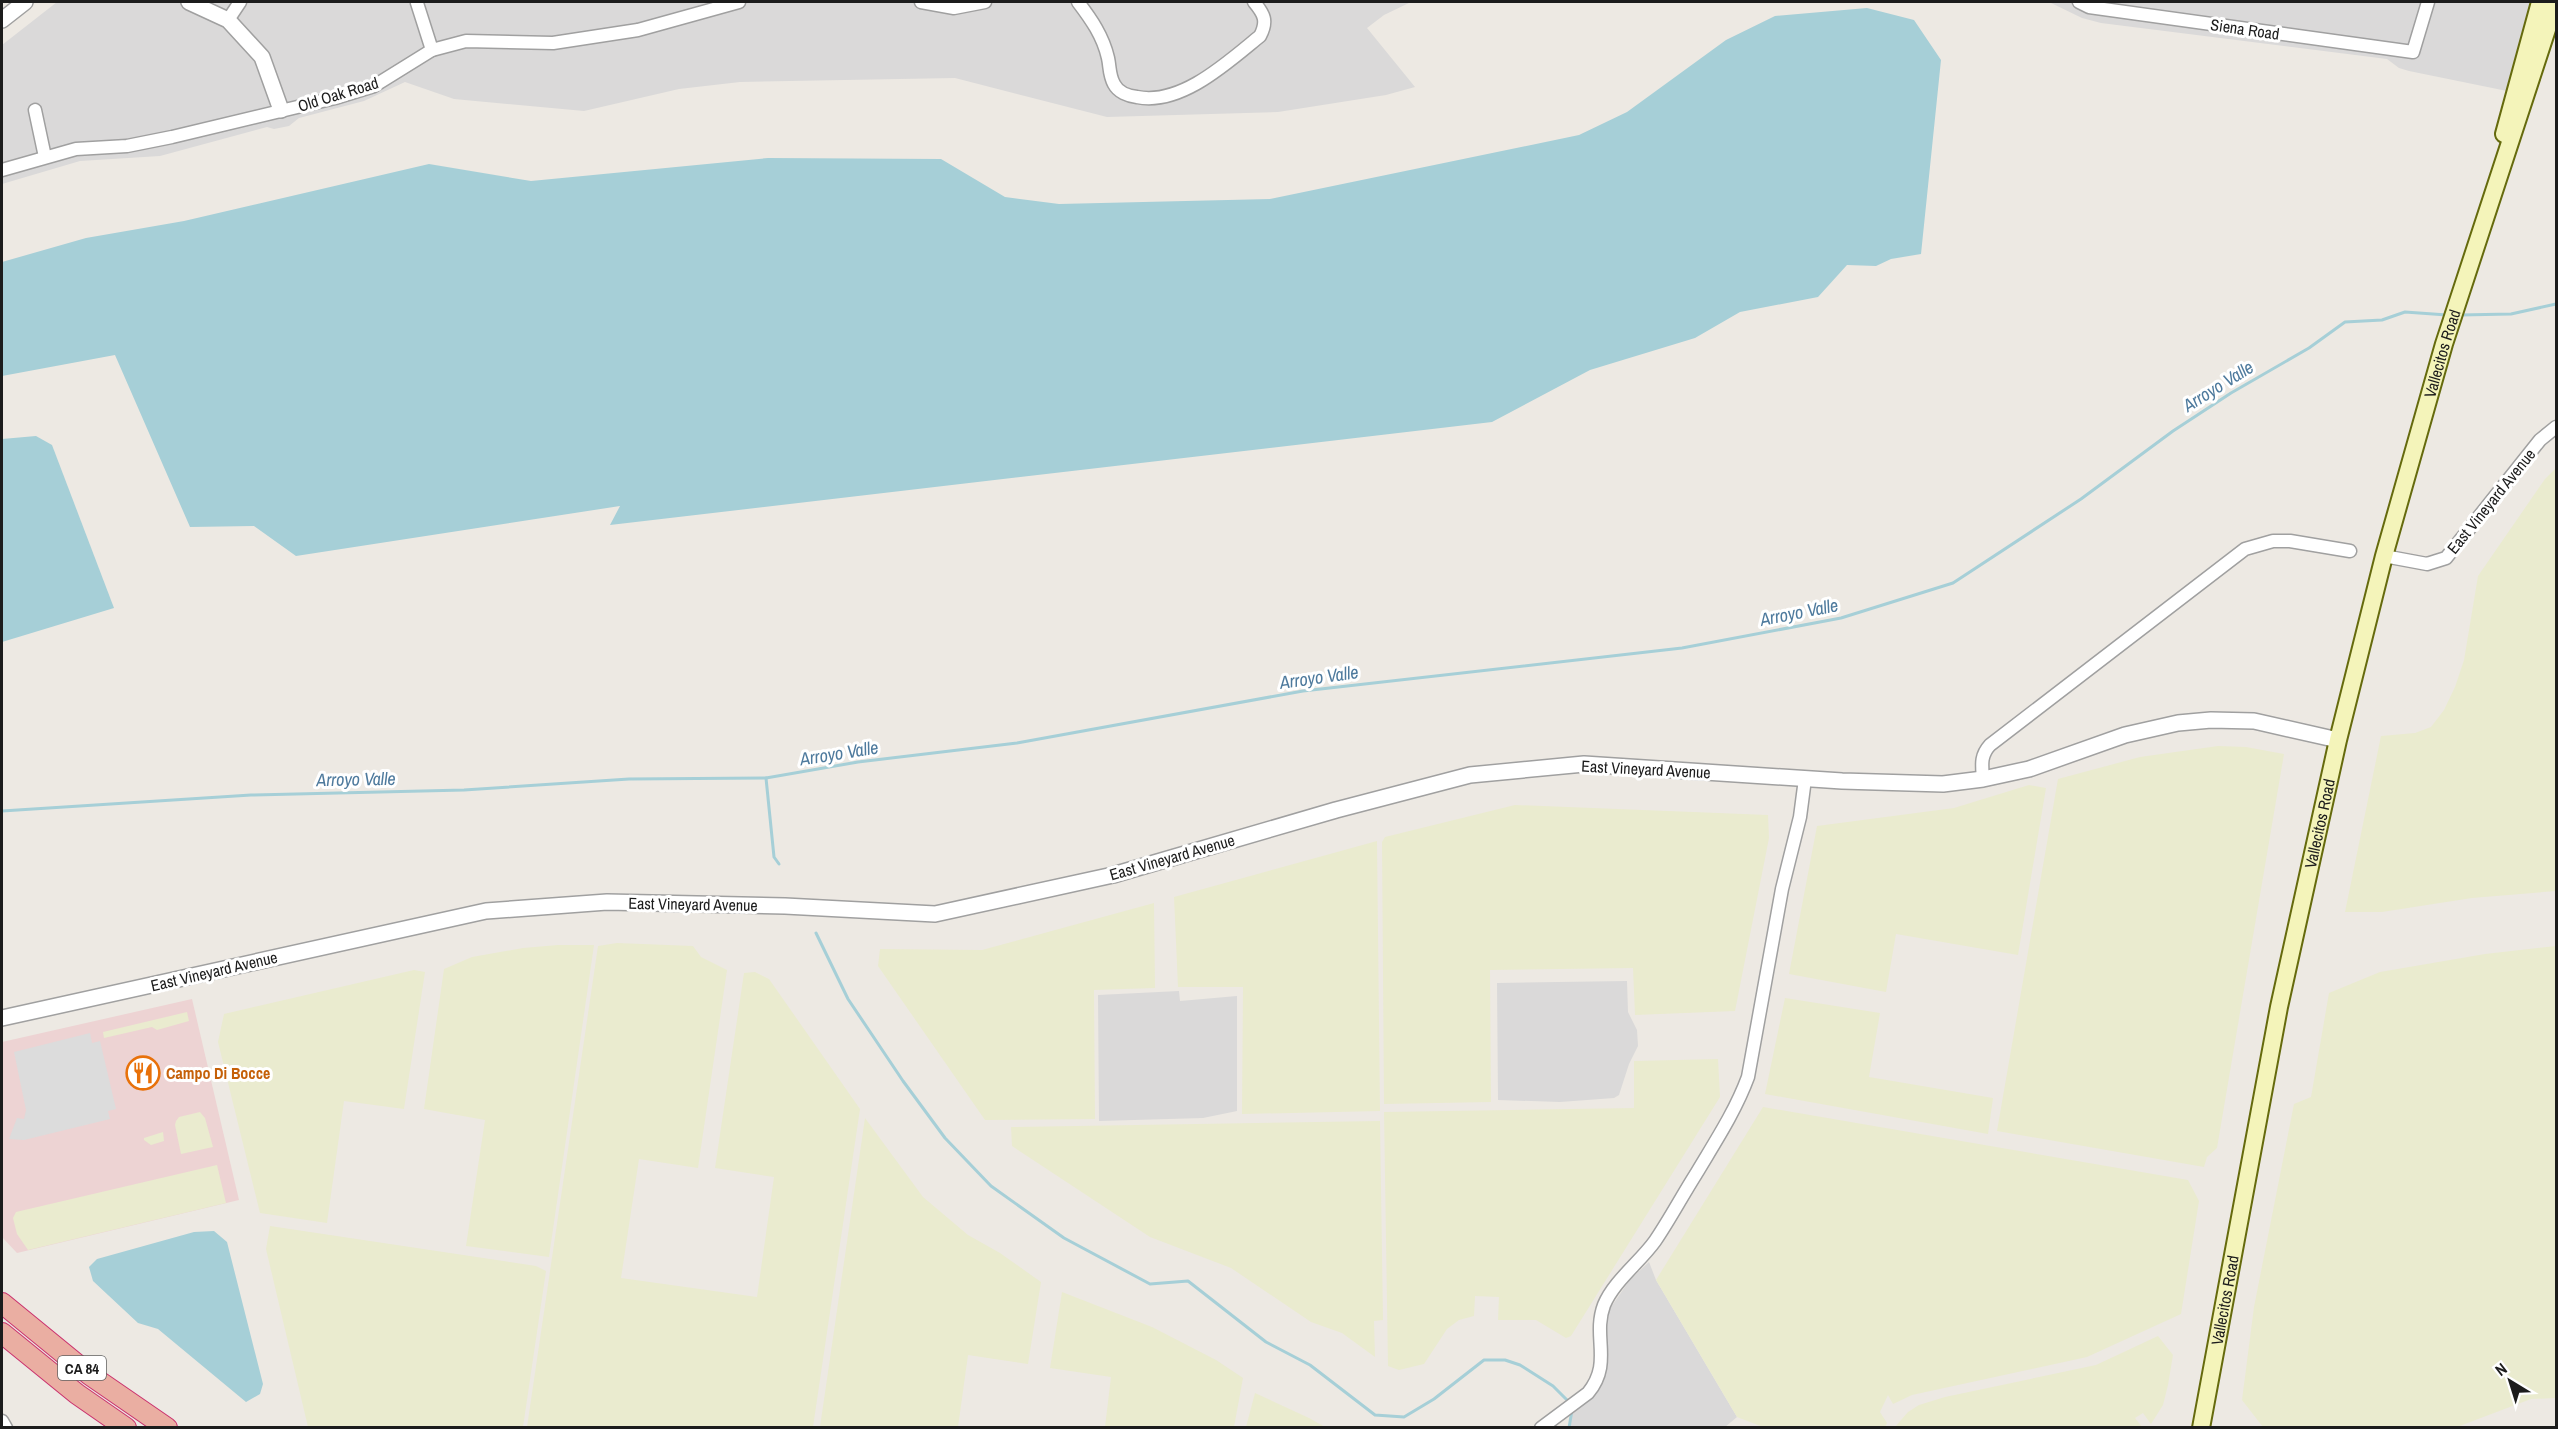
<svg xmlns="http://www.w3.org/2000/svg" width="2558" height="1429" viewBox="0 0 2558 1429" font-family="'Archivo Narrow',sans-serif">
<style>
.residential{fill:#dad9d9}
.commercial{fill:#edd3d3}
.farmland{fill:#eaebcf}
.parking{fill:#dcdcdc}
.water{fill:#a6cfd7}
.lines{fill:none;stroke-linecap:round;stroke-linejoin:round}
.stream{stroke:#a6cfd7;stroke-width:3}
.minor-casing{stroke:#a0a0a0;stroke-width:15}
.tertiary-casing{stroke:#a0a0a0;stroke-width:18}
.secondary-casing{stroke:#656a0d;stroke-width:20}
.trunk-casing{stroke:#ca316e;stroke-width:22}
.minor{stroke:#fff;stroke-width:12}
.tertiary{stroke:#fff;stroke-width:15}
.secondary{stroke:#f4f4ba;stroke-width:16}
.trunk{stroke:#eaaea2;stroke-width:20}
.labels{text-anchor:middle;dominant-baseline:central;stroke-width:6;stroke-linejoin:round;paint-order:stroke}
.shield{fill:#fff;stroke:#606060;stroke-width:1.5}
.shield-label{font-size:15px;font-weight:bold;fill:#1c1c1c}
.street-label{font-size:16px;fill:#1c1c1c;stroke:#fff}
.food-label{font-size:16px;font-weight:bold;fill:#c56008;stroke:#fff;text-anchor:start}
.water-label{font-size:18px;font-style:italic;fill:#4e7a9d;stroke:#fff}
</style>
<rect width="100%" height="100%" fill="#ede9e3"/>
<g class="residential">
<polygon points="57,2 1411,2 1384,15 1367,28 1415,87 1386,95 1278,112 1107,117 955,78 740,82 679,89 584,111 454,99 405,82 364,101 299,118 289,126 274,129 267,127 160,156 80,161 2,184 2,45"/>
<polygon points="2049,2 2531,2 2507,91 2409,71 2399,68 2387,59 2101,23 2082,18"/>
<polygon points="1627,981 1628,1012 1637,1030 1638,1046 1629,1064 1619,1095 1614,1098 1560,1102 1498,1100 1497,983"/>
<polygon points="1179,991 1180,1001 1237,996 1237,1111 1203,1118 1099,1121 1098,995"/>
<polygon points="1649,1262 1656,1280 1737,1417 1725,1427 1570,1428 1571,1415 1591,1398 1603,1381 1605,1371 1607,1313 1629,1281"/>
</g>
<polygon class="commercial" points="192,999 239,1200 17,1253 2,1237 2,1042"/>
<g class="farmland">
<polygon points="2556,468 2556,891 2472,898 2382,912 2345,912 2381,736 2415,733 2431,727 2444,710 2455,687 2464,660 2478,576 2545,479"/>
<polygon points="2218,746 2246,747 2284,754 2217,1148 2207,1157 2204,1167 1997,1131 2058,779 2140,757"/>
<polygon points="2029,785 2046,788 2018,955 1896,934 1886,992 1789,974 1817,826 1954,808"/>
<polygon points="1515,805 1768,815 1769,838 1735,1011 1635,1015 1633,968 1490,970 1491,1102 1384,1104 1382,842 1385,837"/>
<polygon points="1377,841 1380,1111 1242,1114 1243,987 1178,987 1174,897"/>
<polygon points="1154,903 1155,988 1094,990 1095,1119 985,1120 878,966 880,949 982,950"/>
<polygon points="617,943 693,946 701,957 727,970 698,1168 639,1159 621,1278 757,1297 774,1177 715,1168 744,973 755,972 769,979 860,1109 813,1427 527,1427 598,946"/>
<polygon points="558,945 594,945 549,1257 466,1246 485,1120 424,1109 444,969 472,957 523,948"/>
<polygon points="2556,946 2556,1398 2531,1399 2457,1427 2263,1427 2242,1400 2254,1307 2294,1104 2311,1097 2329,993 2380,972 2485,954"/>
<polygon points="414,970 425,972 404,1109 344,1101 327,1223 260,1213 218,1042 224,1014"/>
<polygon points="1785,998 1880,1013 1869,1077 1993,1098 1988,1134 1765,1094"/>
<polygon points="187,1012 189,1021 157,1030 152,1027 104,1038 103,1032"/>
<polygon points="1718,1059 1720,1097 1571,1336 1566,1338 1536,1320 1498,1320 1499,1297 1475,1296 1474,1316 1459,1320 1447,1329 1424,1364 1399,1370 1388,1366 1384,1112 1634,1108 1634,1061"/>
<polygon points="1763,1107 2188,1180 2199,1201 2181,1314 2087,1357 1912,1395 1893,1404 1888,1395 1880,1412 1887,1423 1885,1427 1763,1427 1737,1417 1656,1280"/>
<polygon points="200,1112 205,1118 213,1147 181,1154 175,1125 176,1121 179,1117"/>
<polygon points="865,1118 923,1197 968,1235 1000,1253 1041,1282 1028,1364 968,1355 958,1427 820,1427"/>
<polygon points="1380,1121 1383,1320 1374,1321 1375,1357 1342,1333 1311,1322 1231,1268 1150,1237 1012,1146 1011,1127"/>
<polygon points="163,1132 164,1141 151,1145 144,1140 144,1138"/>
<polygon points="217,1165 226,1203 28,1250 17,1234 13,1218 16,1212"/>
<polygon points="270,1226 536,1266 546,1271 523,1427 308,1427 266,1249"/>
<polygon points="1062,1292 1152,1327 1216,1360 1243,1378 1234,1427 1105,1427 1111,1377 1050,1368"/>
<polygon points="2158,1336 2173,1355 2168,1385 2163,1405 2151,1424 2143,1413 2135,1418 2142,1427 1895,1427 1908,1412 1919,1405 1945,1397 2096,1365"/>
<polygon points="1255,1393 1309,1418 1325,1427 1246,1427"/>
</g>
<polygon class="parking" points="90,1033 92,1043 100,1041 116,1109 108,1111 110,1119 24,1140 9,1139 17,1118 24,1119 26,1110 14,1052"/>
<g class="water">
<polygon points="1867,8 1914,20 1941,60 1921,254 1891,259 1876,266 1847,265 1818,297 1740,312 1695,338 1590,370 1492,422 610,525 620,506 296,556 254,526 190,527 115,355 2,376 2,262 86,238 184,221 429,164 531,181 768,158 941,159 1005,197 1059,204 1270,199 1579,135 1627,112 1726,40 1775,16"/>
<polygon points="36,436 52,445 114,608 2,642 2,439"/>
<polygon points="214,1231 227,1242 263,1384 260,1394 246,1402 158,1329 138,1323 93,1281 89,1267 97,1259 194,1232"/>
</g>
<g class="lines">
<g class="stream">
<polyline points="2460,315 2511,314 2556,304"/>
<polyline points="766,778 774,857 779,864"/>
<polyline points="2,811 251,795 464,790 629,779 766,778 858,762 1017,743 1303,691 1682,648 1841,618 1953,583 2081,499 2173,431 2231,393 2309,348 2345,322 2382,320 2405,312 2447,315"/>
<polyline points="816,933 848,999 903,1081 945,1138 991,1186 1064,1238 1150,1284 1188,1281 1266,1342 1310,1365 1375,1415 1404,1417 1434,1399 1484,1360 1505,1360 1520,1365 1553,1386 1567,1400"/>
<polyline points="1569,1428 1572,1410"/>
</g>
<g class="minor-casing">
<g id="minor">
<polyline points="921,2 954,8 985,2"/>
<path d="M1078,2c13,17 25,34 30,56 2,9 1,17 6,26 4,8 14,12 23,13 44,9 91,-35 123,-61 8,-15 4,-22 -6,-34"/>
<polyline points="2079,2 2089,7 2413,52 2428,2"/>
<polyline points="417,3 432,50"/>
<polyline points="228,20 240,2"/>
<polyline points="35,110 45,157"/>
<polyline points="2,170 76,149 127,146 172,137 335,98 374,86 432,50 466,41 553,43 638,30 739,2"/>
<polyline points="2384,556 2427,564 2446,558 2540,440 2556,427"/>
<path d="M1983,779c-1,-14 -3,-23 7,-34l255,-196 28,-8h17l60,10"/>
<polyline points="2,1421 6,1428"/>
<path d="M1541,1428l47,-35c25,-30 4,-56 16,-88 10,-24 36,-43 51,-64 15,-22 27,-45 41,-67 19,-32 39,-62 52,-97l34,-188 18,-72 5,-38"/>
</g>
</g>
<g class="tertiary-casing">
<g id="tertiary">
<polyline points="189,2 228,20 262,57 281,110"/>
<polyline points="2,20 25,2"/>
<polyline points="2,1018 486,911 607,902 785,906 935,914 1113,875 1336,810 1470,775 1584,764 1842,781 1943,784 1983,779 2029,769 2125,735 2178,723 2211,720 2254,721 2338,740"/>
</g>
</g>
<g class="secondary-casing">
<g id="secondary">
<polyline points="2504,134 2540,2"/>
<path id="s1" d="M2201,1428l78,-421 59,-267 46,-184 60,-212 112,-342"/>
</g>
</g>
<g class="trunk-casing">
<g id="trunk">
<polyline points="2,1303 90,1375 167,1428"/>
<polyline points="2,1333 77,1394 126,1428"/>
</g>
</g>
<use href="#minor" class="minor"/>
<use href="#tertiary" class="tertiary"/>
<use href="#secondary" class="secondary"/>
<use href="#trunk" class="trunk"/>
</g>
<defs>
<g id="restaurant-ring" transform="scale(1.725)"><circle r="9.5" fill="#fff" stroke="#e8710a" stroke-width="1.5"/><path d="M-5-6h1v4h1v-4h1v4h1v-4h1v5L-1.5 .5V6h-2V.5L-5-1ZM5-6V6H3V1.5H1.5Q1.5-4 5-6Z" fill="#e8710a"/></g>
</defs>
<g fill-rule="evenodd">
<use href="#restaurant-ring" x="143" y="1073"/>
</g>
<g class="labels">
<rect class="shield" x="58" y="1356" width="48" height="24" rx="4.5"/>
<g class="shield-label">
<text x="82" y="1368">CA 84</text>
</g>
<g class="street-label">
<text transform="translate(2245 29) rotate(8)">Siena Road</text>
<text transform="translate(338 94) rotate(-17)">Old Oak Road</text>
<text stroke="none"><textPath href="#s1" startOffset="1102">Vallecitos Road</textPath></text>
<text transform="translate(2491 501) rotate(-51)">East Vineyard Avenue</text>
<text transform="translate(1646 769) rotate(3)">East Vineyard Avenue</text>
<text stroke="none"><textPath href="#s1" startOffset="616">Vallecitos Road</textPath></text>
<text transform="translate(1172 857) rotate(-16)">East Vineyard Avenue</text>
<text transform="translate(693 904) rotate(1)">East Vineyard Avenue</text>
<text transform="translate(214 971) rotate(-13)">East Vineyard Avenue</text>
<text stroke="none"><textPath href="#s1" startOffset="130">Vallecitos Road</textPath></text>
</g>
<g class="food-label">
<text x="166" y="1073">Campo Di Bocce</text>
</g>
<g class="water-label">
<text transform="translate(2218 386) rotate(-32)">Arroyo Valle</text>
<text transform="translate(1799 612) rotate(-11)">Arroyo Valle</text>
<text transform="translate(1319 677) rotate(-8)">Arroyo Valle</text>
<text transform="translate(839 753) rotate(-9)">Arroyo Valle</text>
<text transform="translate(356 779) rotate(-1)">Arroyo Valle</text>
</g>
</g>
<rect width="2558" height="1429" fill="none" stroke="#1c1c1c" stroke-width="6"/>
<g transform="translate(2510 1381) rotate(322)" stroke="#ffffff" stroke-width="4.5" paint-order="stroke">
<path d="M0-4.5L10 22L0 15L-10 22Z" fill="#1c1c1c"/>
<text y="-9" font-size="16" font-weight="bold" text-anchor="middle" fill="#1c1c1c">N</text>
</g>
</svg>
